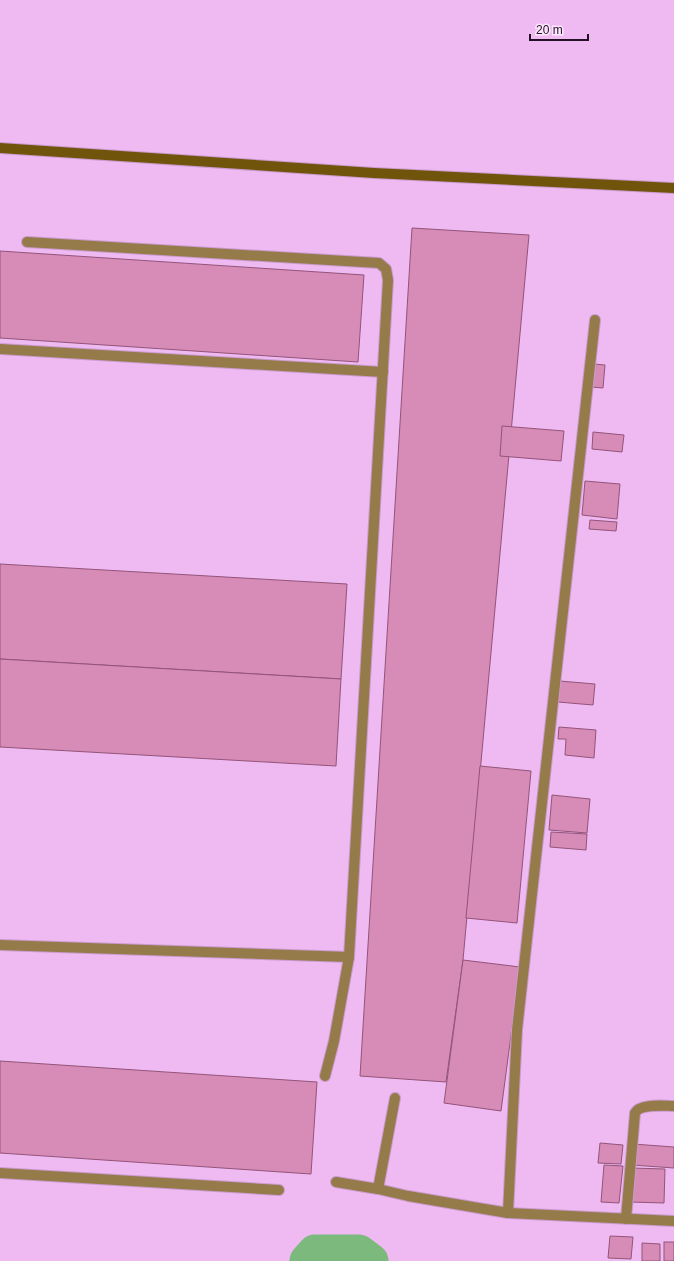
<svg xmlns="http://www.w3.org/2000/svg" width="674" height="1261" viewBox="0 0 674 1261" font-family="Arial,sans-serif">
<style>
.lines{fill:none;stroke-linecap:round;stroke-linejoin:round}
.river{stroke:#7cb97c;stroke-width:35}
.building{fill:#d78bb7;stroke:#93547a}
.service-casing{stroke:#ca9bcd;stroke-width:12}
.minor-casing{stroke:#ca9bcd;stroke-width:12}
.secondary-casing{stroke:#ca9bcd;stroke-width:12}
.service{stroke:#947b49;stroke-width:10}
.minor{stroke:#947b49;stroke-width:10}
.secondary{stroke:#71540b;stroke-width:10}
</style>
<rect width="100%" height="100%" fill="#efb9f2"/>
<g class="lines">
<polyline class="river" points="307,1261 315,1252 359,1252 371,1261"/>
</g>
<g class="building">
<polygon points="412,228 529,235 463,960 446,1082 360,1076"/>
<polygon points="0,251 364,275 358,362 0,338"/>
<polygon points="594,364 605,365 603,388 591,387"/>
<polygon points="502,426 564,431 561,461 500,456"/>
<polygon points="593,432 624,435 622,452 592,449"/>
<polygon points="585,481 620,484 617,519 582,515"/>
<polygon points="590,520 617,522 616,531 589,529"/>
<polygon points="0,564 347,584 341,679 0,659"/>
<polygon points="0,659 341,679 336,766 0,747"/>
<polygon points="560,681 595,684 593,705 558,702"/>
<polygon points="559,727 596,730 594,758 565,755 566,739 558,739"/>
<polygon points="480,766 531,771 517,923 466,918"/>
<polygon points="552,795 590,799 587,833 549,830"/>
<polygon points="551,832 587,834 586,850 550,847"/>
<polygon points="463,960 520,967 501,1111 444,1103"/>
<polygon points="0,1061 317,1082 311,1174 0,1153"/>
<polygon points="600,1143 623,1145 621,1164 598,1163"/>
<polygon points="633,1144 674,1147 674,1168 632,1165"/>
<polygon points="604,1165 623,1166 619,1203 601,1202"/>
<polygon points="631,1168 665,1169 664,1203 630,1202"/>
<polygon points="610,1236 633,1237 631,1259 608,1258"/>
<rect x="664" y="1242" width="10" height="19"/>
<polygon points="642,1243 660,1244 660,1261 642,1261"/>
</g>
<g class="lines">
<g class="service-casing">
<g id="service">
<polyline points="27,242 379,263 386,269 388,280 349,957 334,1041 325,1076"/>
<polyline points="0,349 383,372"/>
<polyline points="0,945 349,957"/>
<polyline points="0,1173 279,1190"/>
</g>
</g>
<g class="minor-casing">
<g id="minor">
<polyline points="336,1182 378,1189 408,1196 508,1213 674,1221"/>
<polyline points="378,1189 395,1098"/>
<polyline points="508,1213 517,1030 595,320"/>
<path d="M626,1219l9,-106c5,-10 29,-7 39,-7"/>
</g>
</g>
<g class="secondary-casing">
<polyline id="secondary" points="0,148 374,173 674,188"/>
</g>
<use href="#service" class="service"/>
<use href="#minor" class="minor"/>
<use href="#secondary" class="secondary"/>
</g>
<path d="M530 34v6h58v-6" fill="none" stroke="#231025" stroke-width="2"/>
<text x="536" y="34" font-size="12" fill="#231025" stroke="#fde7fe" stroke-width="3" paint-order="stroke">20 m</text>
</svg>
